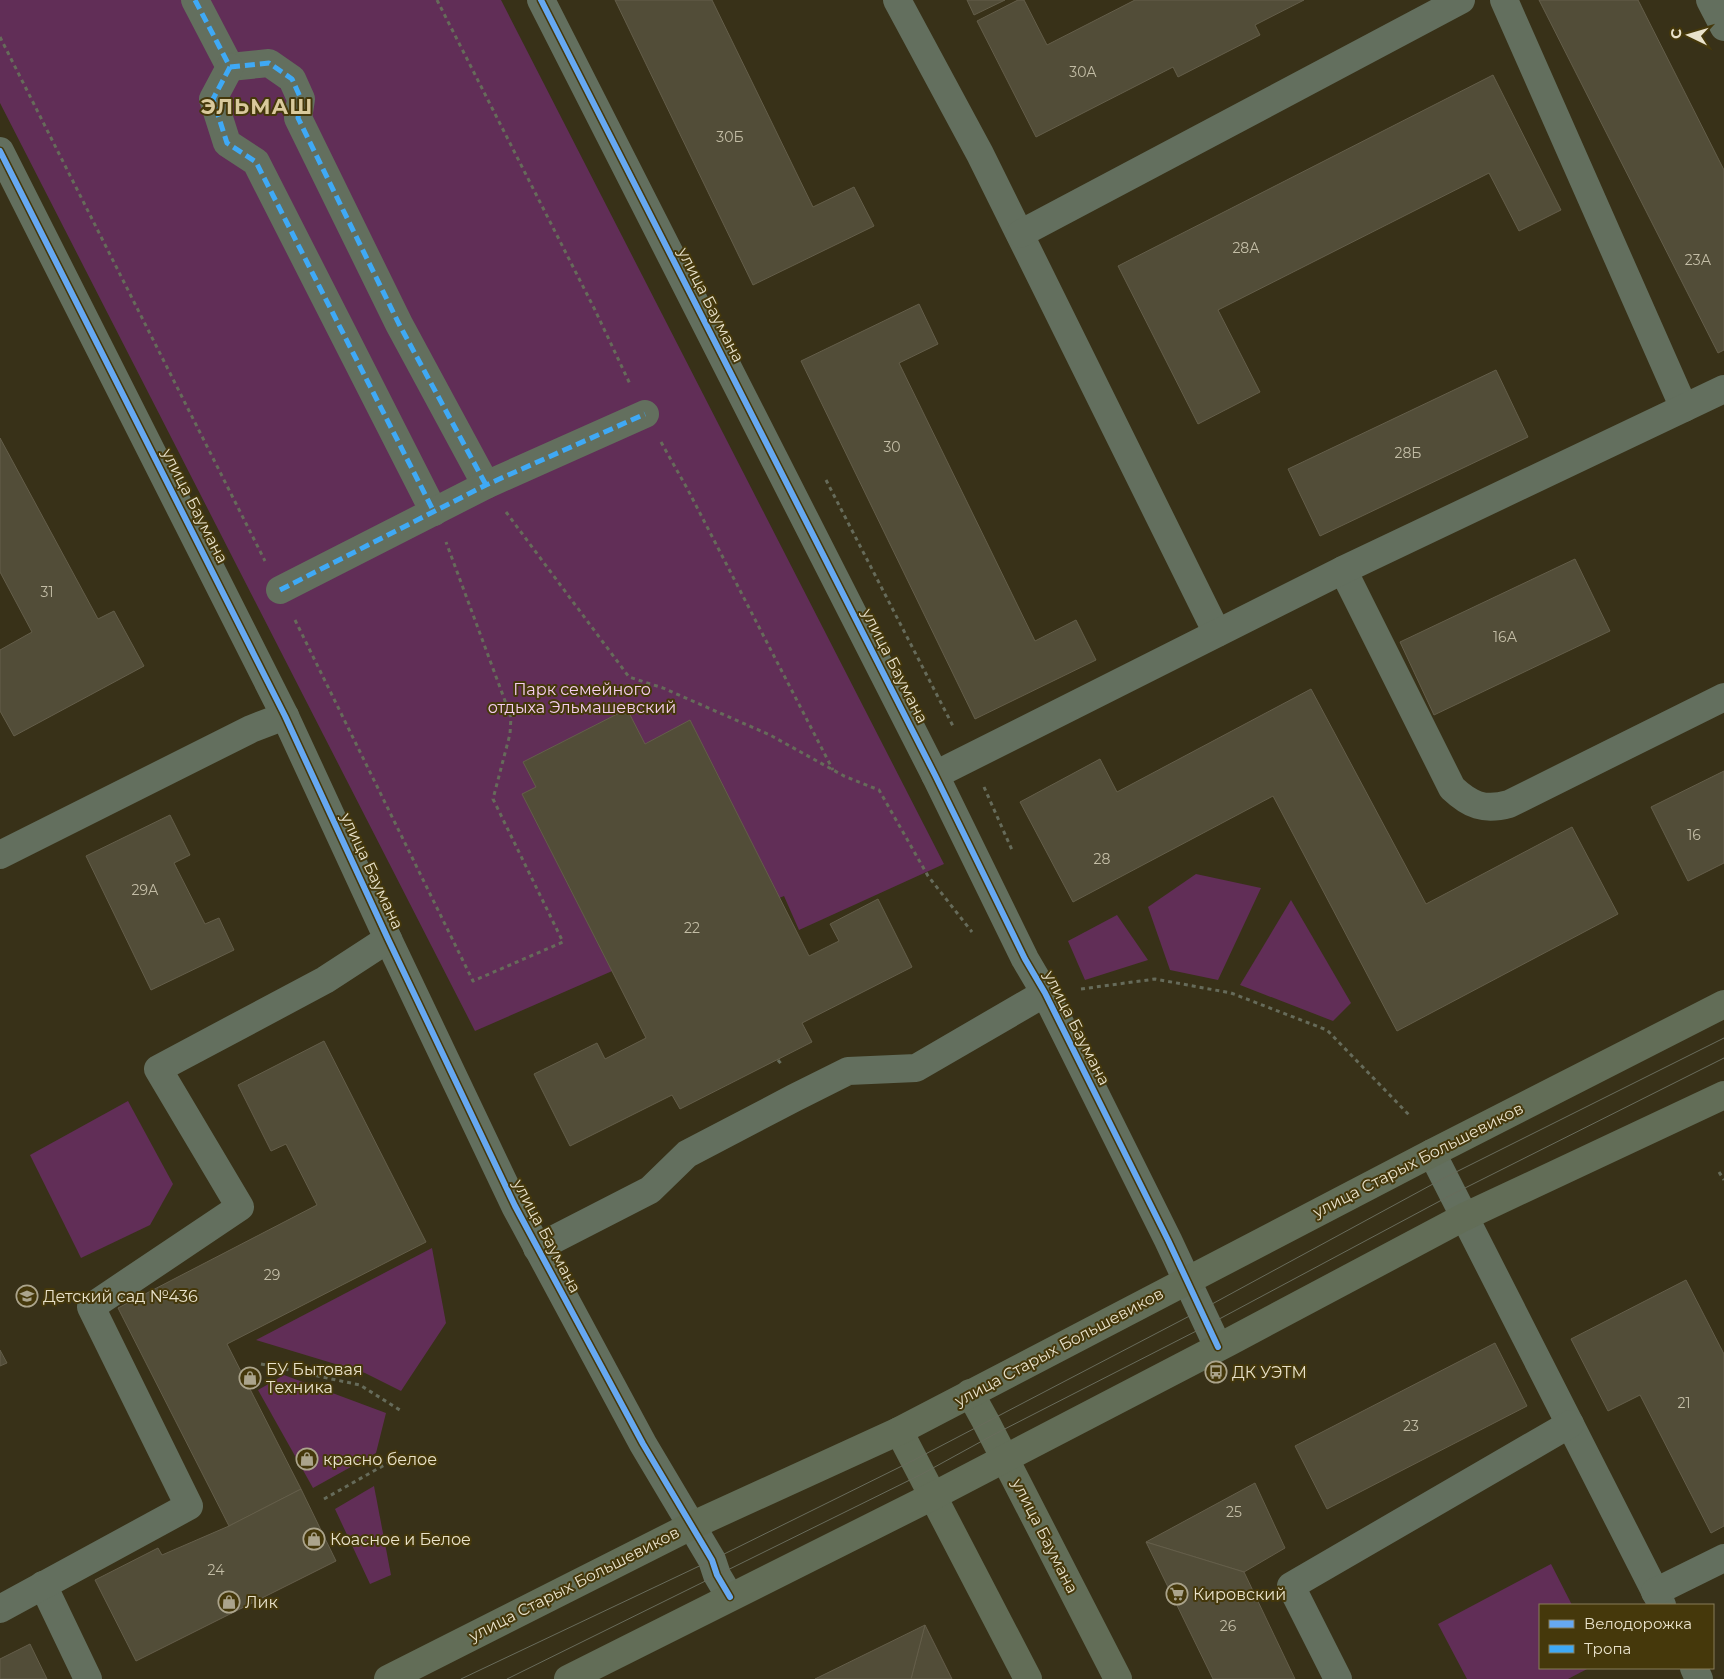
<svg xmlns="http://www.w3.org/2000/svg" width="1724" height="1679" viewBox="0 0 1724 1679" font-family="Montserrat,sans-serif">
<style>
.green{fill:#612e57}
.building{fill:#524d38;stroke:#645e4a}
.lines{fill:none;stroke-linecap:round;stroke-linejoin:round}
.path{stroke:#666b5a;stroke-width:3;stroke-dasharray:4 4;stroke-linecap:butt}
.minor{stroke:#636f5e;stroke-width:28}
.major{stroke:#626d57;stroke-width:28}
.tram{stroke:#696c5c;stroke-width:1}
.quiet{stroke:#3fa9f5;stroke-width:5;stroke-dasharray:10 5;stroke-linecap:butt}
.cycleway-casing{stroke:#45380b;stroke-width:9}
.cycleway{stroke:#66a8f1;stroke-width:6}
.labels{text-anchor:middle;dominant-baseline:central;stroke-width:4;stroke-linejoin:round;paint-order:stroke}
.number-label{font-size:14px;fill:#c3bda6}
.street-label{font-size:16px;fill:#e9e2cb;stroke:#45380b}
.park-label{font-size:16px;fill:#f5ceef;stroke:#45380b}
.poi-label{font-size:16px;fill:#e9e2cb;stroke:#45380b;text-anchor:start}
.district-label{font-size:21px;font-weight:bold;letter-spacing:1px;fill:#d9c99c;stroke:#45380b}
</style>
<rect width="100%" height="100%" fill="#383118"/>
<g class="green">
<polygon points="0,0 501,0 944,864 799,930 784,896 475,1031 0,103"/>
<polygon points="1196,874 1261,888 1218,980 1170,970 1148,907"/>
<polygon points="1291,900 1351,1003 1333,1021 1240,985"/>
<polygon points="1117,915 1148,960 1085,980 1068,941"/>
<polygon points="128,1101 173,1184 150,1225 81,1258 30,1155"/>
<polygon points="432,1248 446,1323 401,1391 365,1373 256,1340"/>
<polygon points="284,1375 386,1413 376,1453 313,1488 258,1390"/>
<polygon points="374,1486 391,1575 370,1584 335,1509"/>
<polygon points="1551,1564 1572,1605 1540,1605 1540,1668 1589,1668 1568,1679 1467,1679 1438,1624"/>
</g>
<g class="building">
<polygon points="615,0 712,0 813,207 854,187 874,226 753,285"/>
<polygon points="967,0 1005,0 974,15"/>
<polygon points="1018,0 1024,0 1047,45 1135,0 1304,0 1255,25 1260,35 1178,77 1173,67 1036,137 977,21"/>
<polygon points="1539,0 1638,0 1724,170 1724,350 1718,353"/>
<polygon points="1493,75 1561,210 1519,231 1489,173 1218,310 1260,392 1198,424 1118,266"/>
<polygon points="919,304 938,344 899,363 1035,641 1076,620 1096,660 975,719 801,361"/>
<polygon points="1496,370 1528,437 1320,536 1288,469"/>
<polygon points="0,438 98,619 114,611 144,666 14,736 0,711 0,650 32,632 0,572"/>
<polygon points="1575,559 1610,631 1434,715 1400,642"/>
<polygon points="1311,689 1426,904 1572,827 1618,914 1397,1031 1273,796 1073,902 1020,802 1100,759 1117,792"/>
<polygon points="627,709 645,744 690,720 809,956 839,941 830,924 878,899 912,967 802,1023 812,1042 680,1109 672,1095 570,1146 534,1074 597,1043 605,1059 646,1038 522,794 536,787 523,762"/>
<polygon points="1724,771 1724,863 1688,881 1651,807"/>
<polygon points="170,815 190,855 174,863 205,924 219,918 234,950 151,990 86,856"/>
<polygon points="324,1041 426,1242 227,1344 301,1489 229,1526 118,1308 317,1205 286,1144 271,1151 238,1085"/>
<polygon points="1686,1280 1724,1354 1724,1526 1711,1533 1640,1395 1608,1411 1571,1339"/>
<polygon points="1495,1343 1527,1406 1327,1509 1295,1446"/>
<polygon points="0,1350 7,1363 0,1366"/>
<polygon points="1255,1483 1285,1548 1244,1572 1146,1542"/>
<polygon points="301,1489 336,1561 136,1661 95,1580 158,1548 162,1555 229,1526"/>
<polygon points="1146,1542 1244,1572 1295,1679 1213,1679"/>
<polygon points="925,1625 952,1679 911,1679"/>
<polygon points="925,1625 911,1679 815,1679"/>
<polygon points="30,1644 47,1679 0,1679 0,1659"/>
</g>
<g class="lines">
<g class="path">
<polyline points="437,0 595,310 630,384"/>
<polyline points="0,37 265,561"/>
<polyline points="661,442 688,490 833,770"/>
<polyline points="826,480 954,728"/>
<polyline points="506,512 629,677 663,688 770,735 844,776 879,790 928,876 972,932"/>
<polyline points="295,620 473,981 563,942 493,799 510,734 511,717 446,542"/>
<polyline points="984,787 1012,850"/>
<polyline points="1081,989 1155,979 1231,993 1327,1030 1410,1116"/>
<polyline points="778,1060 782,1065"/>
<polyline points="1719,1172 1724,1180"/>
<polyline points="261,1364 360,1385 403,1412"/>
<polyline points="324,1499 395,1459"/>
</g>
<g class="minor">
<polyline points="195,0 230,67"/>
<polyline points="541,0 935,775 1025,959 1045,993 1168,1240 1218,1347"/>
<polyline points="897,0 980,154 1217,633"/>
<polyline points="1504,0 1684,408"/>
<polyline points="1710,0 1724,27"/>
<polyline points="230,67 269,63 292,79 301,99 298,118 399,324 486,485"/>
<polyline points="230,67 213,99 227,143 256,162 434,512"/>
<polyline points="0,151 285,716 388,939 515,1206 643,1444 712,1560 717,1575 730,1597"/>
<polyline points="1020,234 1461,0"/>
<path d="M1343,570l109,218c18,17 32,23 57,16l215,-107"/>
<polyline points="280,590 486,485 645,414"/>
<polyline points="935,775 1343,570 1724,389"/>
<polyline points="0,855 251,729 285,716"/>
<polyline points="1432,1153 1662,1605"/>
<polyline points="537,1248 650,1190 687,1154 794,1098 848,1071 916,1068 1045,993"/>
<polyline points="43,1585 88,1679"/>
<polyline points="1655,1592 1724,1558"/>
<polyline points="0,1609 189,1506 91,1307 240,1207 158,1069 325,980 388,939"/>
<polyline points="1694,1668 1699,1679"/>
<polyline points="1338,1679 1291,1586 1570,1424"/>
</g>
<g class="major">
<polyline points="970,1393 986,1422 1118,1679"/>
<polyline points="899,1431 1028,1679"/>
<polyline points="388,1679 691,1526 899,1431 1432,1153 1724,1004"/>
<polyline points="568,1679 933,1496 1229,1342 1464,1217 1724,1095"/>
</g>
<g class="tram">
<polyline points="461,1679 712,1560 914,1460 1201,1310 1444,1178 1724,1038"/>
<polyline points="507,1679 922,1474 993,1435 1208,1325 1453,1194 1724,1058"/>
</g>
<g class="quiet">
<polyline points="195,0 230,67"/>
<polyline points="230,67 269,63 292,79 301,99 298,118 399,324 486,485"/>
<polyline points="230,67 213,99 227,143 256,162 434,512"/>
<polyline points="280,590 486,485 645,414"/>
</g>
<g class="cycleway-casing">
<g id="cycleway">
<polyline points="541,0 935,775 1025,959 1045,993 1168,1240 1218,1347"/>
<polyline points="0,151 285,716 388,939 515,1206 643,1444 712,1560 717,1575 730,1597"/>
</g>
</g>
<use href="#cycleway" class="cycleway"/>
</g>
<defs>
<g id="school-ring" transform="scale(1.125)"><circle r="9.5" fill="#45380b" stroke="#aba48c" stroke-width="1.5"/><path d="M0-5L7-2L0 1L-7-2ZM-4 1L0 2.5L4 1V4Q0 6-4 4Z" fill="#aba48c"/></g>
<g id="bus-ring" transform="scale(1.125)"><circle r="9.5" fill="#45380b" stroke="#aba48c" stroke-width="1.5"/><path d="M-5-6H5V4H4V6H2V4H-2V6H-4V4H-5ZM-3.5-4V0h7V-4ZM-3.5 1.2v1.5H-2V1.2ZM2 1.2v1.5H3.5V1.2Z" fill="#aba48c"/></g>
<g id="shop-ring" transform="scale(1.125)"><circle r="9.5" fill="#45380b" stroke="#aba48c" stroke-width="1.5"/><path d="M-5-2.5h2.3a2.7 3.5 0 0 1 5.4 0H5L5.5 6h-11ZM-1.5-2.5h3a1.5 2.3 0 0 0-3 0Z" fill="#aba48c"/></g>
<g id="supermarket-ring" transform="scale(1.125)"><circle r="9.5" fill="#45380b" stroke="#aba48c" stroke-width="1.5"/><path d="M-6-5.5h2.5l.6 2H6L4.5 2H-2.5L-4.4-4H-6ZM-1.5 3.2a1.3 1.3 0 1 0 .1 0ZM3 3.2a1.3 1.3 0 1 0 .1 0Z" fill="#aba48c"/></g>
</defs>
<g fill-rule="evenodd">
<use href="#school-ring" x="27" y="1296"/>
<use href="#bus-ring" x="1216" y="1372"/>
<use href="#shop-ring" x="250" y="1378"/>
<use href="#shop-ring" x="307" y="1459"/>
<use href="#shop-ring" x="314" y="1539"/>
<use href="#supermarket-ring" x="1177" y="1594"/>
<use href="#shop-ring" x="229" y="1602"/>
</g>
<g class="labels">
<g class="number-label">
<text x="1083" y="72">30А</text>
<text x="730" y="137">30Б</text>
<text x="1246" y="248">28А</text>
<text x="1698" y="260">23А</text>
<text x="892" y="447">30</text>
<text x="1408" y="453">28Б</text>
<text x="47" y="592">31</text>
<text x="1505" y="637">16А</text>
<text x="1694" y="835">16</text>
<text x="1102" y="859">28</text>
<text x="145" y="890">29А</text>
<text x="692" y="928">22</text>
<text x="272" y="1275">29</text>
<text x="1684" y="1403">21</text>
<text x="1411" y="1426">23</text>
<text x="1234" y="1512">25</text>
<text x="216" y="1570">24</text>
<text x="1228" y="1626">26</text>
</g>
<g class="street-label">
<text transform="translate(711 305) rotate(63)">улица Баумана</text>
<text transform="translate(195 506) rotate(63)">улица Баумана</text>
<text transform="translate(895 666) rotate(63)">улица Баумана</text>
<text transform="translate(372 871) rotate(65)">улица Баумана</text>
<text transform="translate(1077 1028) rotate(63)">улица Баумана</text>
<text transform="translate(1418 1160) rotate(-27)">улица Старых Большевиков</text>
<text transform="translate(547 1236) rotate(62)">улица Баумана</text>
<text transform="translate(1059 1347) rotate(-28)">улица Старых Большевиков</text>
<text transform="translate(1045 1536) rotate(63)">улица Баумана</text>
<text transform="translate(574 1584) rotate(-27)">улица Старых Большевиков</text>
</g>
<g class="park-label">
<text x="582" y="689">Парк семейного<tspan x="582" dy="18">отдыха Эльмашевский</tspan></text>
</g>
<g class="poi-label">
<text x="43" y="1296">Детский сад №436</text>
<text x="266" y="1369">БУ Бытовая<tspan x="266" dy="18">Техника</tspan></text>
<text x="1232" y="1372">ДК УЭТМ</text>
<text x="323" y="1459">красно белое</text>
<text x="330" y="1539">Коасное и Белое</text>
<text x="1193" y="1594">Кировский</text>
<text x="245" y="1602">Лик</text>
</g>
<g class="district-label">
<text x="257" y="106">ЭЛЬМАШ</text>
</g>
</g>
<rect x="1539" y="1604" width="175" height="65" fill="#45380b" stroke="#877c58"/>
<rect x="1549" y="1620" width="25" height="8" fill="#66a8f1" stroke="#877c58"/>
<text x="1584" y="1629" font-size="15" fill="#e9e2cb">Велодорожка</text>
<rect x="1549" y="1645" width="25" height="8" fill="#3fa9f5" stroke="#877c58"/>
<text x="1584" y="1654" font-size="15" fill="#e9e2cb">Тропа</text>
<g transform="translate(1689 35) rotate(275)" stroke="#45380b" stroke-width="4" paint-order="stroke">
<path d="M0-4L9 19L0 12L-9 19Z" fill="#e9e2cb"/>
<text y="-8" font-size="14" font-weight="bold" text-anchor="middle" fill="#e9e2cb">С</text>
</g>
</svg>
